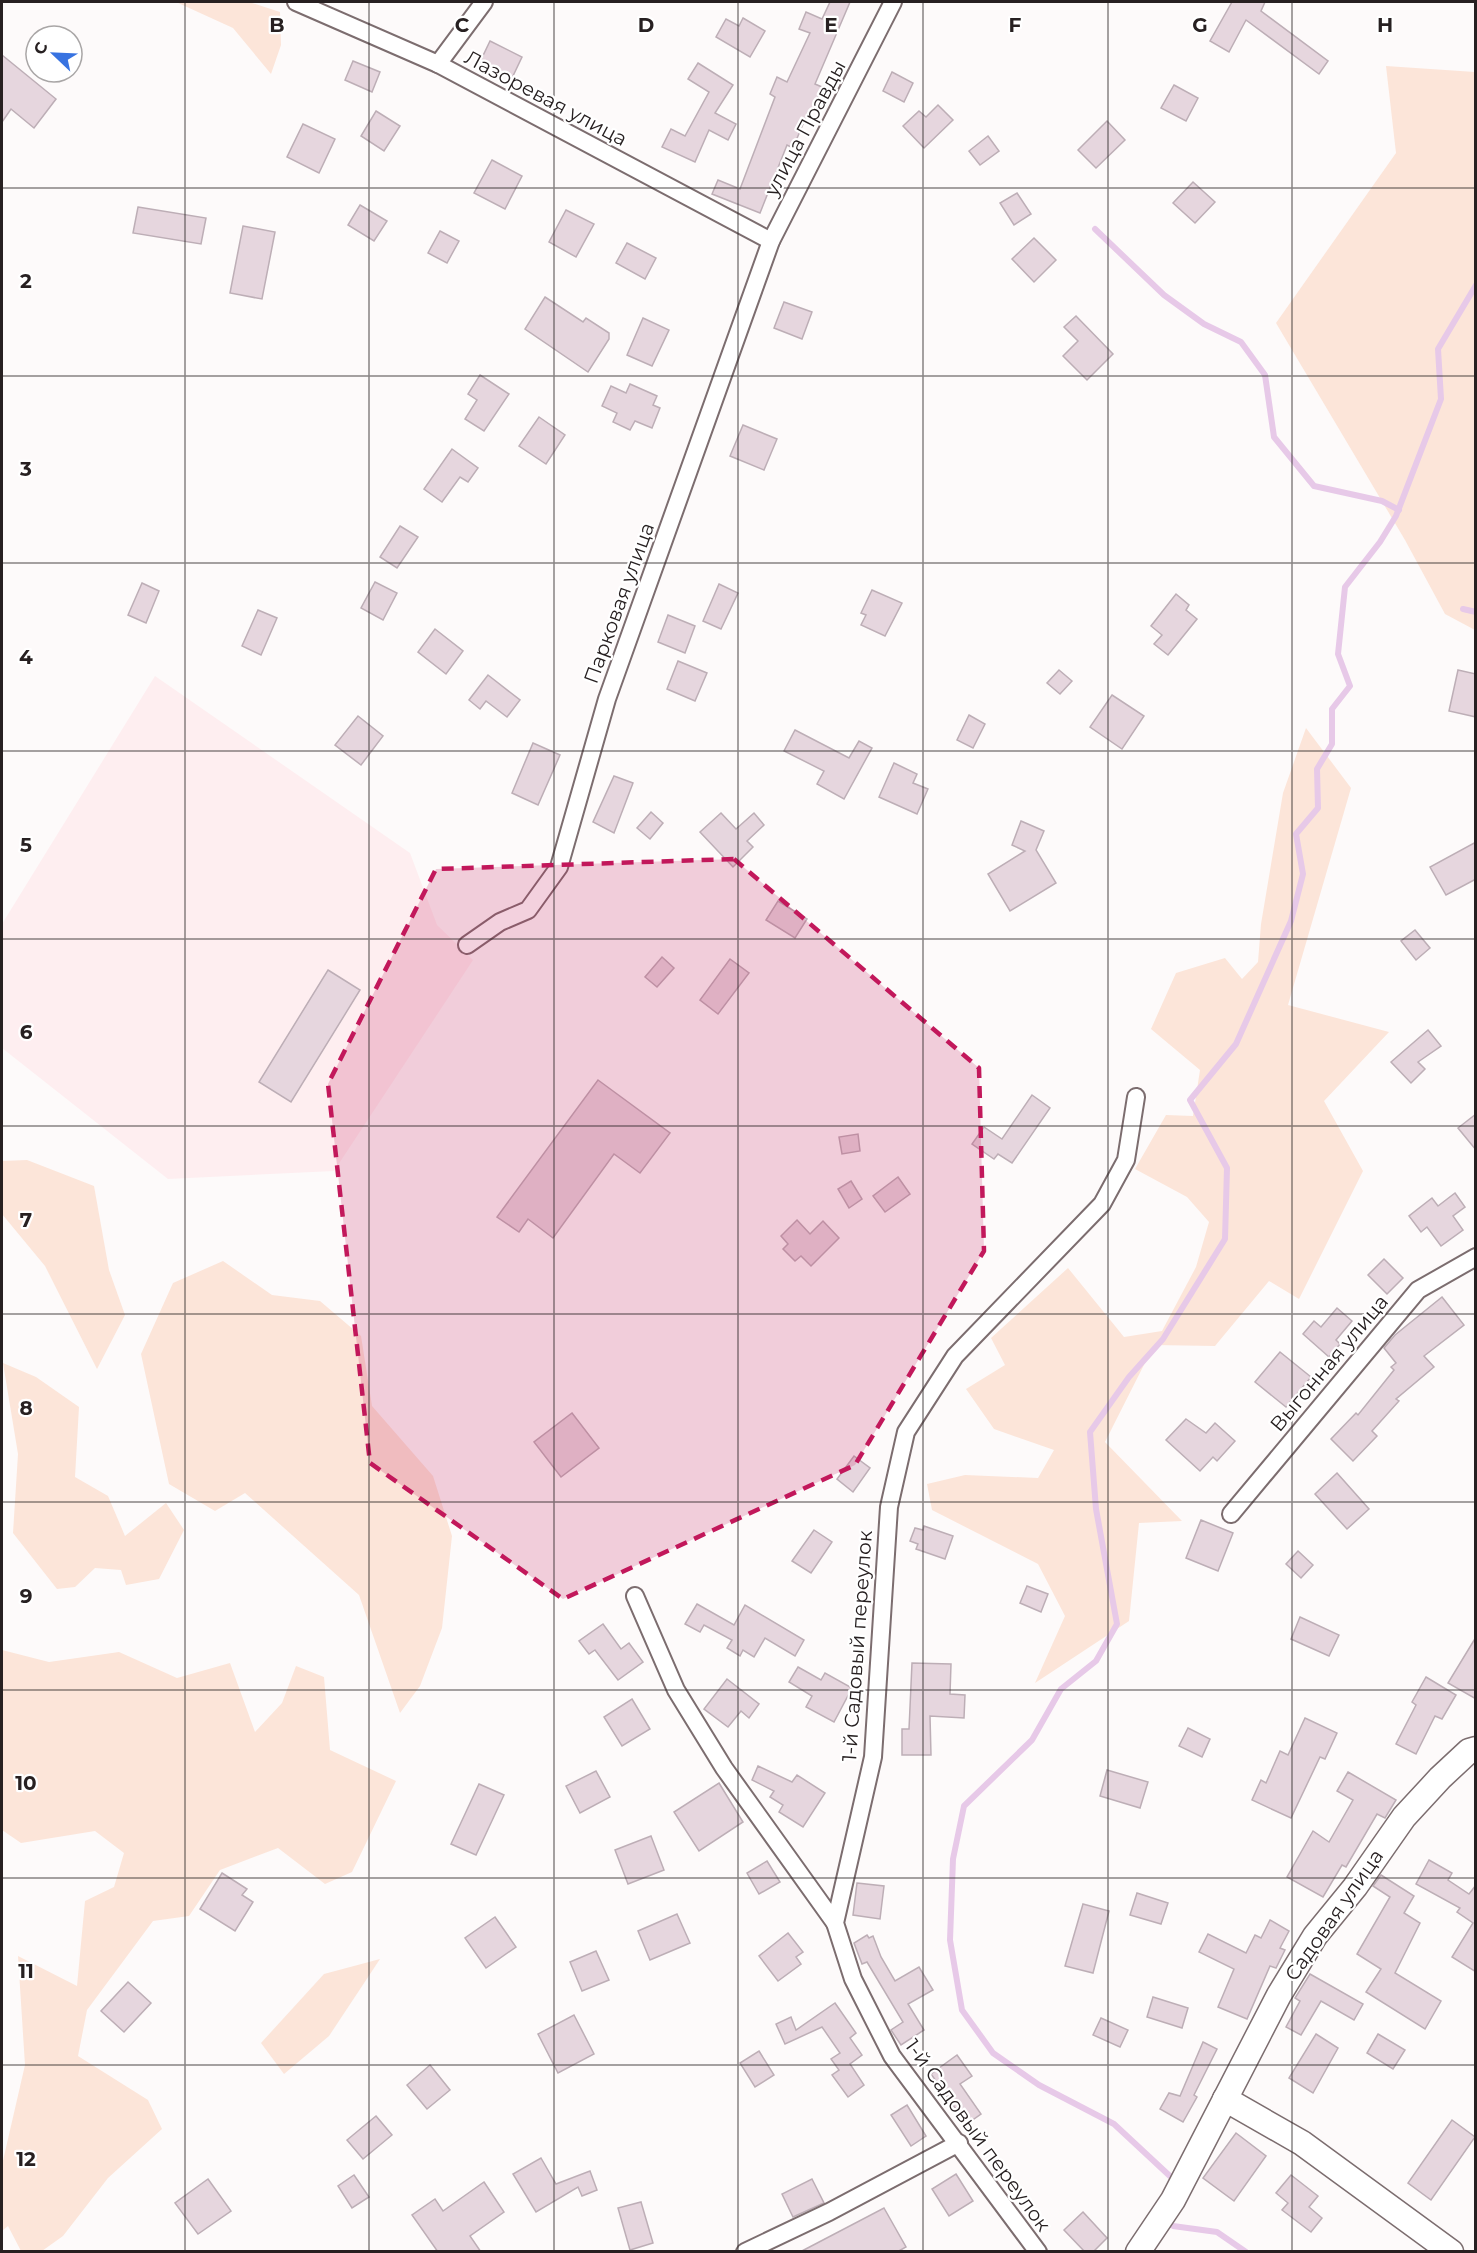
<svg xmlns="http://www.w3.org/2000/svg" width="1477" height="2253" viewBox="0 0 1477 2253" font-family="Montserrat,sans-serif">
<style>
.built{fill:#feeef0}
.green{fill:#fce5d9}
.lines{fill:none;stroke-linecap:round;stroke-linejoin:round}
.stream{stroke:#e7c9e8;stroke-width:6}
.building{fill:#e6d6de;stroke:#bdaeb6;stroke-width:1.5}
.street-casing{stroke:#7c6d6f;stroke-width:20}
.secondary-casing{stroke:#7c6d6f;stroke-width:27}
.street{stroke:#fff;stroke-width:16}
.secondary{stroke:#fff;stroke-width:24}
.marked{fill:#c2185b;fill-opacity:0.2;stroke:#c2185b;stroke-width:4.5;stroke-dasharray:12 8;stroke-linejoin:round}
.grid{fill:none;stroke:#272021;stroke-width:1.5;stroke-opacity:0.55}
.labels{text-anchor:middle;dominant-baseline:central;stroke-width:4.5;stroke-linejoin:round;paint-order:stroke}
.street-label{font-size:20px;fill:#272021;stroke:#fff}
.grid-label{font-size:20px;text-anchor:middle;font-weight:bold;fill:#272021;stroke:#fff;stroke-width:4.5;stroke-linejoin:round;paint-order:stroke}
</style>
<rect width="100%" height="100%" fill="#fdfafa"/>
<polygon class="built" points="155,676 410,853 437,925 473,960 334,1171 168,1179 2,1048 2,924"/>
<g class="green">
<polygon points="176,2 249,2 280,12 281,45 271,74 233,28"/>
<polygon points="1386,66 1475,72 1475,630 1445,614 1405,540 1276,323 1396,153"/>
<polygon points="1306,728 1351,788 1288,1005 1389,1032 1324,1101 1363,1171 1299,1299 1269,1281 1215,1346 1154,1345 1105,1442 1182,1521 1139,1523 1129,1621 1035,1683 1065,1616 1038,1564 932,1510 927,1484 965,1475 1038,1478 1054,1450 994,1429 966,1389 1005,1365 991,1338 1068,1268 1124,1337 1162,1331 1196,1267 1209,1222 1187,1197 1135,1169 1166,1115 1193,1116 1200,1070 1151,1029 1176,973 1225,958 1242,979 1258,962 1261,924 1283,793"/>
<polygon points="27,1160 94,1186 109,1270 125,1315 97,1369 45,1266 2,1214 2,1161"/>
<polygon points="223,1261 272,1295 320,1301 361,1336 372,1406 433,1476 452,1536 442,1628 420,1686 400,1713 359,1595 245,1493 215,1511 169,1484 141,1354 173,1283"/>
<polygon points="3,1363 36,1377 79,1407 75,1477 108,1496 125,1536 166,1503 184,1530 159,1579 126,1585 121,1570 95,1568 75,1587 57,1589 13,1533 18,1454"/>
<polygon points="2,1650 49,1662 119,1652 177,1678 230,1663 255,1732 282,1703 296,1666 324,1677 330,1750 396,1781 352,1872 325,1884 278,1848 220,1870 189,1916 153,1921 87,2010 78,2056 148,2100 162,2129 108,2178 63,2236 42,2251 21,2251 8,2226 2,2231 2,2165 25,2065 18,1956 77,1986 85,1901 114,1887 124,1853 95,1831 21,1843 2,1830"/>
<polygon points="380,1959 329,2036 284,2074 261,2043 324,1974"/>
</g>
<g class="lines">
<g class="stream">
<polyline points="1095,229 1164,295 1204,324 1241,342 1265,375 1274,437 1314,486 1382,501 1399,510"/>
<polyline points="1463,609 1476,612"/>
<polyline points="1171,2182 1172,2178 1114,2124 1039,2085 993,2053 962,2010 950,1940 953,1859 964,1806 1032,1740 1061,1689 1096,1661 1117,1624 1096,1509 1090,1432 1129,1377 1163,1339 1225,1239 1227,1168 1190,1100 1236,1044 1291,921 1303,874 1296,834 1318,808 1317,769 1332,744 1332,709 1350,686 1338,654 1345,587 1380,542 1396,516 1441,399 1438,349 1476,285"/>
<polyline points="1167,2220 1173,2226 1217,2232 1246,2252"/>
</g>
</g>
<g class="building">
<polygon points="830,2 850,2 815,84 822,87 811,113 808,112 793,148 787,145 760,213 712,194 718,180 740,189 775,97 770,94 777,77 787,82 810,33 799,29 806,12 822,19"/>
<polygon points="1232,2 1265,2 1261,11 1328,61 1319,74 1246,20 1229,52 1210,41"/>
<polygon points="743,18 765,31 750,57 716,37 726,19 739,26"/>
<polygon points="490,41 522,57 512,78 480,62"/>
<polygon points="2,55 56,99 34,128 11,109 2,122"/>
<polygon points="353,61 380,72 372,92 345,80"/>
<polygon points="698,63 733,85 715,113 736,124 728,140 709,130 695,162 662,147 671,129 685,136 709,92 688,79"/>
<polygon points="892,72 913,83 904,102 883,91"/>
<polygon points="1174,85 1198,98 1186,121 1161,108"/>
<polygon points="938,105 953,120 924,148 903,126 919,111 926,117"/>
<polygon points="376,111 400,126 384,151 361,136"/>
<polygon points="1107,121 1125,140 1096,168 1078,150"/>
<polygon points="303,124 335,139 319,173 287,157"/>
<polygon points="988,136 999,151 980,165 969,151"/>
<polygon points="492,160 522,176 505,209 474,193"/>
<polygon points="1193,182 1215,202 1195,223 1173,203"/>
<polygon points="1017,193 1031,214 1014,225 1000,203"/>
<polygon points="360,205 387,221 374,241 348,225"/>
<polygon points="138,207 206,218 201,244 133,233"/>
<polygon points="566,210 594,224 576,257 549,242"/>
<polygon points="243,226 275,232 262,299 230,293"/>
<polygon points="440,231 459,241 447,263 428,253"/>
<polygon points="1034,238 1056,260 1034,282 1012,259"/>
<polygon points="627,243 656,258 645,279 616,263"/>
<polygon points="545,297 583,322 586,318 609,333 609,339 588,372 525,329"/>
<polygon points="784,302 812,312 802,339 774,328"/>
<polygon points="1076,316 1113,354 1087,380 1063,356 1078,341 1064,327"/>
<polygon points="643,318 669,330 652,366 627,355"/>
<polygon points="480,375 509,394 484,431 465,419 477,400 468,394"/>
<polygon points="630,384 657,396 653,405 660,408 652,428 635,421 630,430 613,422 617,413 602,406 611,386 626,393"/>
<polygon points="539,417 565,435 546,464 519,446"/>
<polygon points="743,425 777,439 764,470 730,456"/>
<polygon points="452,449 478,468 468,482 460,477 442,502 424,489"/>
<polygon points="400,526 418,537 397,568 380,557"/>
<polygon points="375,582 397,593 383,620 361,608"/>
<polygon points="142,583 159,591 146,623 128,615"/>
<polygon points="719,584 738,593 721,629 703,621"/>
<polygon points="872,590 902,603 885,636 861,625 866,615 861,613"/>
<polygon points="1176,594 1189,605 1186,610 1197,619 1168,655 1154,644 1162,635 1151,626"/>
<polygon points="258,610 277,618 261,655 242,646"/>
<polygon points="668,615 695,626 685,653 658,642"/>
<polygon points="435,629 463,651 446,674 418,652"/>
<polygon points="678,661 707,673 695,701 667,689"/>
<polygon points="1059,670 1072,681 1060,694 1047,683"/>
<polygon points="1458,670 1476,674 1476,717 1449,711"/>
<polygon points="488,675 520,700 507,717 486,701 480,709 469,700"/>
<polygon points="1112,695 1144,716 1122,749 1090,727"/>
<polygon points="969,715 985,724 973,748 957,740"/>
<polygon points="358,716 383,736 361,765 335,745"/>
<polygon points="795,730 849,758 859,741 872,748 844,799 817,784 824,771 784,751"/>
<polygon points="533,743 560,755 538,805 512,793"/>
<polygon points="894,763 917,774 913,783 928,789 917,814 879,797"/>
<polygon points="614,776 633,783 614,833 593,822"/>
<polygon points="651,812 663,823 650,839 637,828"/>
<polygon points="721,813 736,829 754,813 764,825 747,841 753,847 733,867 700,832"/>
<polygon points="1021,821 1044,831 1036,850 1056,883 1010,911 988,874 1025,851 1012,845"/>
<polygon points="1476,842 1476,879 1446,895 1430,867"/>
<polygon points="778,901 807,919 795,938 766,920"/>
<polygon points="1415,930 1430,948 1416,960 1401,941"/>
<polygon points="662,957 674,968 657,987 645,977"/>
<polygon points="730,959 749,973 718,1014 700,1000"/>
<polygon points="328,970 360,990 291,1102 259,1082"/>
<polygon points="1428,1030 1441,1046 1418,1062 1425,1069 1411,1083 1391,1062"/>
<polygon points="598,1080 670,1133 640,1173 614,1154 553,1238 528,1219 519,1232 497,1217"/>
<polygon points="1032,1095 1050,1108 1012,1163 998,1154 994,1159 972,1144 984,1127 1002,1139"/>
<polygon points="1476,1114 1476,1150 1458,1128"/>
<polygon points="858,1134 860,1151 842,1154 839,1137"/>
<polygon points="898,1177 910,1194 885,1212 873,1196"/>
<polygon points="851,1181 862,1199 849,1208 838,1189"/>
<polygon points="1455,1193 1465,1207 1453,1216 1463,1230 1441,1246 1427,1227 1421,1232 1409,1216 1432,1198 1438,1206"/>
<polygon points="797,1220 810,1234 823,1221 839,1238 811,1266 801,1256 795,1261 783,1249 788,1244 781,1236"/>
<polygon points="1384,1259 1403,1278 1387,1294 1368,1275"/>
<polygon points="1442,1297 1464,1325 1424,1356 1434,1367 1396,1399 1399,1401 1372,1431 1377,1436 1353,1461 1331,1439 1356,1413 1358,1415 1394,1370 1391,1367 1396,1363 1384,1348 1395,1335"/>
<polygon points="1337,1308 1352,1321 1336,1340 1340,1344 1329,1357 1303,1334 1314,1321 1321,1327"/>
<polygon points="1280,1352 1311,1377 1286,1407 1255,1382"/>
<polygon points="572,1413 599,1448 561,1477 534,1442"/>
<polygon points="1186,1419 1206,1433 1215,1423 1235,1441 1217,1461 1213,1457 1200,1471 1166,1440"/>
<polygon points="854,1456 870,1468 853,1492 837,1479"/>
<polygon points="1337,1473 1369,1509 1347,1529 1315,1494"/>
<polygon points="1201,1520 1233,1533 1218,1571 1186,1558"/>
<polygon points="924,1526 953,1536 945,1559 916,1549 918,1544 910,1541 915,1528 923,1530"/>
<polygon points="814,1530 832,1542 811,1573 792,1561"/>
<polygon points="1298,1551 1313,1565 1301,1578 1286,1564"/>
<polygon points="1027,1586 1048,1594 1041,1612 1020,1603"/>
<polygon points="697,1604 734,1625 745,1605 804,1640 795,1656 765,1638 754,1657 743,1650 740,1656 727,1648 732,1640 704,1625 700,1632 685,1624"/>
<polygon points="1300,1617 1339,1635 1329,1656 1291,1639"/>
<polygon points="603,1624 621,1649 629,1643 643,1662 618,1680 595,1650 589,1654 579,1641"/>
<polygon points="1476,1637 1476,1699 1448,1683"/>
<polygon points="912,1663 951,1664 950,1694 965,1695 964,1718 930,1716 931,1755 902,1755 902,1729 909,1729"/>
<polygon points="798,1667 821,1680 825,1673 852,1688 834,1722 806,1707 812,1696 789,1682"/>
<polygon points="1426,1677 1456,1695 1442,1719 1435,1716 1416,1754 1396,1744 1416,1705 1412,1702"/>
<polygon points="727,1679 759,1704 749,1718 741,1711 728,1727 704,1709"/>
<polygon points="632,1699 650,1729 622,1746 604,1717"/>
<polygon points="1305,1718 1337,1733 1325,1759 1320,1757 1291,1818 1252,1800 1261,1780 1266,1783 1280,1751 1288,1755"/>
<polygon points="1188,1728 1210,1739 1202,1757 1179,1746"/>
<polygon points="758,1766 792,1782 797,1775 825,1793 803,1827 779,1812 783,1805 770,1797 774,1791 752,1780"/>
<polygon points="1107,1770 1148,1782 1140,1808 1100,1796"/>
<polygon points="596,1771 610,1797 580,1813 566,1786"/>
<polygon points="1348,1772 1396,1800 1385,1818 1377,1814 1346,1867 1342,1865 1323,1897 1287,1877 1313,1831 1329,1842 1353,1800 1337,1791"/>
<polygon points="719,1783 743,1822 699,1851 674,1812"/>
<polygon points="479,1784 504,1795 476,1855 451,1844"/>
<polygon points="651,1836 664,1870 628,1884 615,1850"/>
<polygon points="1429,1860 1452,1873 1448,1880 1469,1894 1476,1885 1476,1972 1452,1957 1473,1923 1457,1912 1460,1908 1416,1884"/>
<polygon points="767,1861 780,1882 759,1894 747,1873"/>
<polygon points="222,1873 247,1889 242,1895 253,1902 235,1931 200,1909"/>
<polygon points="1381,1875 1414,1896 1404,1913 1420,1923 1395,1973 1441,2001 1425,2029 1366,1992 1381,1969 1357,1954 1390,1897 1373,1886"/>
<polygon points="857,1883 884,1886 880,1919 853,1915"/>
<polygon points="1137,1893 1168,1903 1161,1924 1130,1915"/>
<polygon points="1083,1904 1109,1911 1093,1973 1065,1966"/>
<polygon points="677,1914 690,1943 650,1960 638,1931"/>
<polygon points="495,1917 516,1947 486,1968 465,1938"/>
<polygon points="1270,1920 1289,1931 1280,1948 1285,1950 1276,1968 1270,1966 1247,2019 1218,2007 1234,1969 1199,1952 1208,1934 1246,1953 1255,1935 1261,1938"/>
<polygon points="788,1933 803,1952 796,1957 801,1964 778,1981 759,1956"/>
<polygon points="867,1935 869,1938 873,1936 881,1957 895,1981 919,1967 933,1990 908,2004 924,2030 901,2045 891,2030 903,2022 867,1962 862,1964 854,1943"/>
<polygon points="596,1951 609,1980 582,1991 570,1962"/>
<polygon points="1310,1974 1363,2004 1354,2020 1321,2001 1301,2035 1286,2027 1300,2001 1295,1998"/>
<polygon points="128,1982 151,2003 124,2032 101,2011"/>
<polygon points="1153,1997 1188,2008 1182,2028 1147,2017"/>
<polygon points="835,2003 856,2033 850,2038 862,2055 850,2064 864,2085 848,2097 832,2075 839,2070 831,2059 840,2053 822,2027 785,2044 776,2024 791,2017 796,2030"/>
<polygon points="574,2015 594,2054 558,2073 538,2034"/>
<polygon points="1101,2018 1128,2030 1120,2047 1093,2035"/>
<polygon points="1316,2034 1338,2048 1313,2093 1289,2078"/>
<polygon points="1378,2034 1405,2050 1393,2069 1367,2053"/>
<polygon points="1203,2042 1217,2049 1194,2095 1197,2097 1183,2122 1160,2109 1169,2093 1180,2096"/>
<polygon points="759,2051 774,2075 755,2087 740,2063"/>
<polygon points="957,2055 972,2076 960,2084 981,2114 964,2126 956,2114 958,2112 931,2074"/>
<polygon points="430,2065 450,2090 427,2109 407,2085"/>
<polygon points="907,2105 926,2136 911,2146 891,2115"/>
<polygon points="376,2116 392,2135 363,2159 347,2140"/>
<polygon points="1452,2120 1475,2137 1431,2200 1408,2183"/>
<polygon points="1236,2133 1266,2156 1234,2201 1203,2178"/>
<polygon points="541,2158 556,2184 590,2171 597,2190 582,2196 578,2187 536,2212 513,2174"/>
<polygon points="956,2174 973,2201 949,2216 932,2189"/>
<polygon points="354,2175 369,2197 352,2208 338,2186"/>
<polygon points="1291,2175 1318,2196 1309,2207 1322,2218 1311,2232 1282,2210 1288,2203 1276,2193"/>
<polygon points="208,2179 231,2211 198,2234 175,2203"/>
<polygon points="812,2179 824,2203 793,2217 782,2194"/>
<polygon points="484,2182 504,2212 470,2236 481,2252 438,2252 412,2215 435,2199 443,2211"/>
<polygon points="641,2202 653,2243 630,2250 618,2208"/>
<polygon points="884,2208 906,2247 897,2252 800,2252"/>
<polygon points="1083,2212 1107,2238 1093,2252 1085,2252 1064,2230"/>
</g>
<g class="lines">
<g class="street-casing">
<g id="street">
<polyline points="296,2 438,64 771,241"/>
<polyline points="438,64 484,2"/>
<polyline points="467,945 500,922 528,910 559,867 607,699 771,241 893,2"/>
<polyline points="1231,1514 1418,1290 1476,1257"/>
<polyline points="635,1596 676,1690 724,1768 835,1923"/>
<polyline points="745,2252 829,2212 959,2143"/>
<polyline points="1038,2252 892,2056 853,1979 835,1923 873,1757 889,1507 906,1432 955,1356 1102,1204 1126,1160 1136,1097"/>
</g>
</g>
<g class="secondary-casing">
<g id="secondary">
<polyline points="1225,2099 1302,2143 1451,2252"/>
<polyline points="1138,2252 1173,2200 1279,1995 1315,1936 1355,1887 1404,1817 1440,1778 1469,1751 1476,1749"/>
</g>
</g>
<use href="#street" class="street"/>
<use href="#secondary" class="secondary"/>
</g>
<path class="marked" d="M734,859l245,209 5,183 -129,214 -292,134 -193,-136 -42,-379 108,-215z"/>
<path class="grid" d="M185,2v2250M369,2v2250M554,2v2250M738,2v2250M923,2v2250M1108,2v2250M1292,2v2250M2,188h1474M2,376h1474M2,563h1474M2,751h1474M2,939h1474M2,1126h1474M2,1314h1474M2,1502h1474M2,1690h1474M2,1878h1474M2,2065h1474"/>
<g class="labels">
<g class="street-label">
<text transform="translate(546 98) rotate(28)">Лазоревая улица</text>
<text transform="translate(805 128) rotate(-62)">улица Правды</text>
<text transform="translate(619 603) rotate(-70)">Парковая улица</text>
<text transform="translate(1329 1363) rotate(-50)">Выгонная улица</text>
<text transform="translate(857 1646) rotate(-86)">1-й Садовый переулок</text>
<text transform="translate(1334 1915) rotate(-55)">Садовая улица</text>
<text transform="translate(978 2135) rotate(54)">1-й Садовый переулок</text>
</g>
</g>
<g class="grid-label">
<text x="277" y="32">B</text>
<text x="462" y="32">C</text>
<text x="646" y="32">D</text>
<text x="831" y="32">E</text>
<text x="1015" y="32">F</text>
<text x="1200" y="32">G</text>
<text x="1385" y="32">H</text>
<text x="26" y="288">2</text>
<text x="26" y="476">3</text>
<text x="26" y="664">4</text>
<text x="26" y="852">5</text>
<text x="26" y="1039">6</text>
<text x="26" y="1227">7</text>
<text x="26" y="1415">8</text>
<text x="26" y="1603">9</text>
<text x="26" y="1790">10</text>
<text x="26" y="1978">11</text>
<text x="26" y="2166">12</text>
</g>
<rect width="1477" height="2253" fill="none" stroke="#272021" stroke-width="6"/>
<g transform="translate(54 54) rotate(293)"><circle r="28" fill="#ffffff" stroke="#a9a6a6" stroke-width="1.5"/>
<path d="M0-4.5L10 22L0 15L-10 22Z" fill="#3873e1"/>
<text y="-9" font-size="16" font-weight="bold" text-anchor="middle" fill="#272021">С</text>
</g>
</svg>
